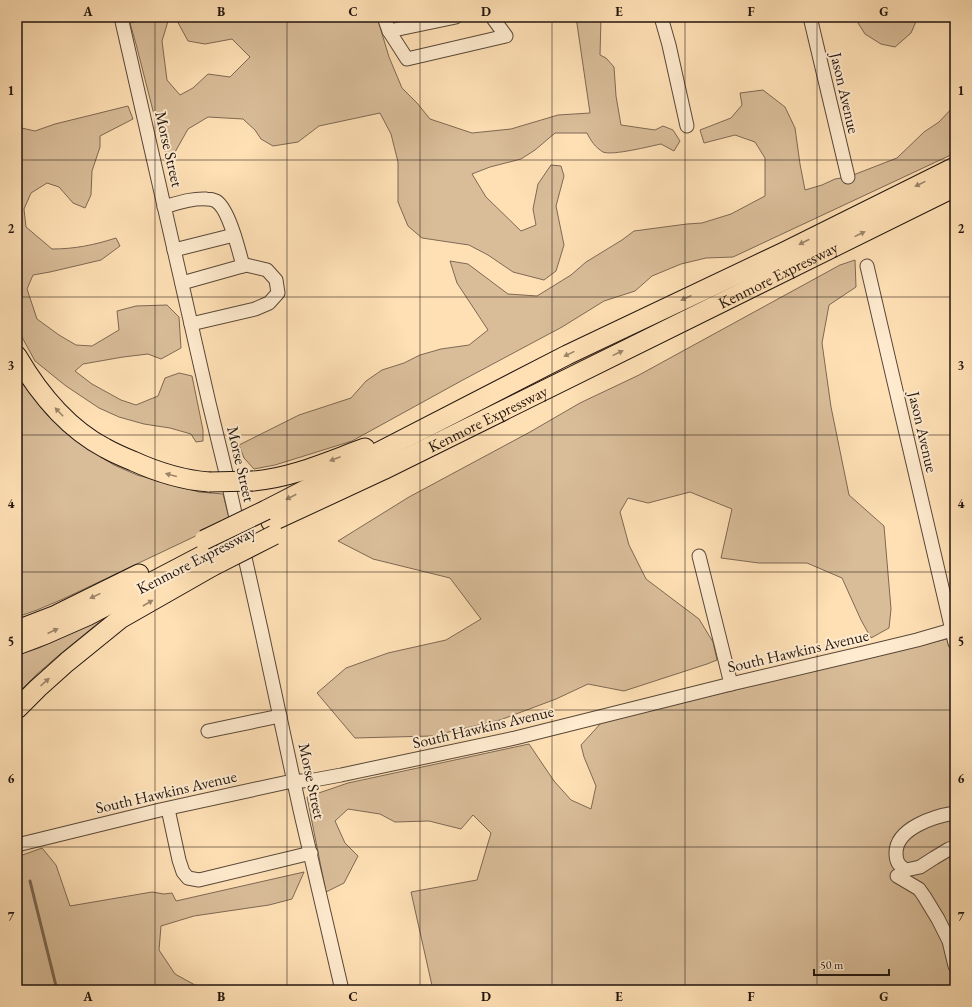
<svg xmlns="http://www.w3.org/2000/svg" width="972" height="1007" viewBox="0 0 972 1007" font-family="'EB Garamond',serif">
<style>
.green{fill:#d9bd99;stroke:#7e6954}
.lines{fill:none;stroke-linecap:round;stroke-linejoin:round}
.stream{stroke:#7a6550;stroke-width:3}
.minor-casing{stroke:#594838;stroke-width:15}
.highway-casing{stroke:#22150e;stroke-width:21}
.minor{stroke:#ffebcf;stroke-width:13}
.highway{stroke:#ffe0b5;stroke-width:19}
.highway-bridge-casing{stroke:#22150e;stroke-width:21;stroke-linecap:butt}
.highway-bridge{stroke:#ffe0b5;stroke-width:19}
.oneway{fill:#9c856a}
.grid{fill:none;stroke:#22150e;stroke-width:1;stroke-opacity:0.55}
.labels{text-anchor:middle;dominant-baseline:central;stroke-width:4;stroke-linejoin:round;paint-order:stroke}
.street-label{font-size:16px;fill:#22150e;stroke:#ffebcf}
.neatline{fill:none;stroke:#22150e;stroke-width:1.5}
.grid-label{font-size:13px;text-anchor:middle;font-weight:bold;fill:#22150e}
</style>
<rect width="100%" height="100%" fill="#ffe0b5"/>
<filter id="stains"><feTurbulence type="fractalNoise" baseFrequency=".005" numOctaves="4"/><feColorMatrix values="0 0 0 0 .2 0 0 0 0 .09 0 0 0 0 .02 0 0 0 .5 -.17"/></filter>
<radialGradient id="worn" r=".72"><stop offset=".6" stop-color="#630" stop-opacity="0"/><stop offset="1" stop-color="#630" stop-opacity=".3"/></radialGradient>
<g class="green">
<path d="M175,17h202l12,40 13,31 15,15 13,16 42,14 39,-4 47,-14 32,-2 -14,-96h25l-1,38 6,3 8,9 2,29 5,29 34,5 8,-4 10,4 7,11 -6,10 -13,-7c-10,2 -49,12 -58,8 -8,-5 -12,-11 -16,-19h-32l-20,17 -14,9 -31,8 -18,7 14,23 35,34 15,-6 -3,-16 5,-25 13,-19 10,1 3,10 -8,30 8,39 -8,26 -12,9 -31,-8 -25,-17 -19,-10 -47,-7 -14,-12 -10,-24v-40l-7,-28 -11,-21 -61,13 -21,16 -25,4 -12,-7 -6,-9 -12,-11 -35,-2 -20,12 -18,32 -8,-15 -26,-102 -6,-21 19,-5h20l-7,23 5,39 13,15 13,-7 15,-14 22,3 20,-20 -18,-18 -27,5 -17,-3z"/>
<polygon points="859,17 918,17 911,33 895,47 881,44 865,34 858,23"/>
<polygon points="763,90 785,107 795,128 800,164 805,190 822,185 835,179 848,177 897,158 924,132 939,122 955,105 955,153 733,257 706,258 681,264 652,276 635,291 604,301 562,327 461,381 352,441 275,465 254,469 244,458 239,445 299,415 351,398 366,381 382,370 404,363 420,355 441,349 469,345 488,330 457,283 450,261 468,264 508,294 537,296 571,275 586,262 622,240 634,231 687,224 702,223 731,214 765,196 765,158 755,142 735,135 704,143 700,130 731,118 742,105 740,93"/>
<path d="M128,106l5,13 -33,17v11l-8,24 -1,24 -6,13 -12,-5 -14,-16 -12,-4 -16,10 -7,16 2,18 26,22c23,0 42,-4 64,-11l4,8 -19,14 -51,12 -17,3 -6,14 10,30 22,16 17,10 16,1 27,-16 -2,-19 19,-5 31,-1 12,12 2,31 -20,11 -13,-5 -25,3 -40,7 -8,7 17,13 29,16 15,5 22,-9 7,-18 14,-5 13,3 11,54v11l-7,1 -5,-8 -21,-6 -26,-4 -25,-7 -20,-9 -33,-22 -31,-25 -12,-22 -6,-14v-198l18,4 20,-7z"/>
<polygon points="855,260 856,287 829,305 822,343 831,407 849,495 884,526 891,609 889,628 871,638 861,620 842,578 807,563 759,563 721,558 732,509 690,492 648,503 628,498 620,512 629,545 646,579 699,619 713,642 717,660 707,664 624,691 588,684 556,699 500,720 432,736 355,738 317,693 346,668 388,653 446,640 481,619 450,578 373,559 338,541 409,497 530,432 580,403 639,375 840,265"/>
<polygon points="17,376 47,415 93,452 114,465 137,475 199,492 223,494 229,518 201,530 202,533 63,599 37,610 17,617"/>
<polygon points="101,619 103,619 59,655 36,675 17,694 17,655 39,648"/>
<polygon points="955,637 955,990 433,990 411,892 477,880 491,833 473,815 461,829 429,821 395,822 380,814 348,809 335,821 345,843 358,856 344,883 326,892 307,797 348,783 529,744 554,781 571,800 591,809 596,786 584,757 581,745 602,722"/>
<polygon points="42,848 56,865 70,906 152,892 164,894 172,893 176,901 304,872 292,899 269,905 194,916 161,926 159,950 175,974 204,990 17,990 17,857"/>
</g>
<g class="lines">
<polyline class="stream" points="30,881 57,990"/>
<g class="minor-casing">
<g id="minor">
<polyline points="121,17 209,403 226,473 261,629 300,810 342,990"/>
<polyline points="384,17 389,31 407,59 506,36 492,17"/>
<polyline points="661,17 669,45 687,126"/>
<polyline points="810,17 848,177"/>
<polyline points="389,31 456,17"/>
<path d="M164,207c14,-4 28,-9 43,-8 2,0 7,1 9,2 13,8 23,50 27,65"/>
<polyline points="174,250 234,235"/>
<polyline points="867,266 955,643"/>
<polyline points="182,283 246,265 267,270 276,280 278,293 269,303 255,309 191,324"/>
<polyline points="699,556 731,684"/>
<polyline points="208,731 280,716"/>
<polyline points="168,809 179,860 183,872 188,878 199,880 311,853"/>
<path d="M955,813c-20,3 -59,15 -59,40 0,9 3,13 10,17l14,-3 14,-9 15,-9 6,-2"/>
<polyline points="17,845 160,810 288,782 314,780 341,775 515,738 731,684 863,653 917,640 955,629"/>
<polyline points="897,876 919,889 924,896 938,919 949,941 955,966"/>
</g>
</g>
<g class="highway-casing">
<g id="highway">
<path d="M17,356c21,36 50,72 88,92 9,5 18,9 28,13 24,11 50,19 76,21"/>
<path d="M253,481c39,-3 76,-20 112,-33"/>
<polyline points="266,510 567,355 784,252 955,167"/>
<path id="s1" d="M271,522l112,-52 572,-283"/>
<polyline points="17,630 56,615 139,574"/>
<polyline points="17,645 46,634 87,616 209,552"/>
<polyline points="17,709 38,688 67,662 120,619 213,566"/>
</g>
</g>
<use href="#minor" class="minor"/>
<use href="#highway" class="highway"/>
<g class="highway-bridge-casing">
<g id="highway-bridge">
<polyline points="209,482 253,481"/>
<polyline points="204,540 266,510"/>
<polyline points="213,566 274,535"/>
</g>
</g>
<use href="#highway-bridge" class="highway-bridge"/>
</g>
<defs><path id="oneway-solid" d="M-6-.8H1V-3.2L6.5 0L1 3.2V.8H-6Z"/></defs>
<g class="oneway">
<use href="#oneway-solid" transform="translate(920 184) rotate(154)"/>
<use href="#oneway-solid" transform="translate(860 234) rotate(-26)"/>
<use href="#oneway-solid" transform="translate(804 242) rotate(153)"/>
<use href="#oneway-solid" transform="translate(686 298) rotate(155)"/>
<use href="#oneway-solid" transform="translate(618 353) rotate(-26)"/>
<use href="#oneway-solid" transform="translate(569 354) rotate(154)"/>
<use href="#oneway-solid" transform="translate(59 412) rotate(-134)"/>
<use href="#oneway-solid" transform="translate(335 459) rotate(159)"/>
<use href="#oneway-solid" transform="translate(171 475) rotate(-165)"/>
<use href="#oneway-solid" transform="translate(291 497) rotate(153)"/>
<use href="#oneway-solid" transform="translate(95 596) rotate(154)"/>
<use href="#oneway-solid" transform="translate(148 603) rotate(-30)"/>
<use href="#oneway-solid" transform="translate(53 631) rotate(-24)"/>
<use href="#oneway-solid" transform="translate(45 682) rotate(-42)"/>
</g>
<path class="grid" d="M155,17v973M287,17v973M420,17v973M552,17v973M685,17v973M817,17v973M17,160h938M17,297h938M17,435h938M17,572h938M17,710h938M17,847h938"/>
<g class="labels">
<g class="street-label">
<text transform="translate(845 93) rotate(77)">Jason Avenue</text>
<text transform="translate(169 149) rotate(77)">Morse Street</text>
<text stroke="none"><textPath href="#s1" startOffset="564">Kenmore Expressway</textPath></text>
<text stroke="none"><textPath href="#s1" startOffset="240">Kenmore Expressway</textPath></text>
<text transform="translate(923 432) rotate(77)">Jason Avenue</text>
<text transform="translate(241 464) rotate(77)">Morse Street</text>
<text transform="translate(196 560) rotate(-27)">Kenmore Expressway</text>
<text transform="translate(798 651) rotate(-13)">South Hawkins Avenue</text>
<text transform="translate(483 727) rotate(-13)">South Hawkins Avenue</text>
<text transform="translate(312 781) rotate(78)">Morse Street</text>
<text transform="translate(166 792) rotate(-13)">South Hawkins Avenue</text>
</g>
</g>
<rect width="972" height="1007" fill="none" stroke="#ffe0b5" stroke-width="44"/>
<path d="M814 969v6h75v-6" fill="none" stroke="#22150e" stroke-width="2"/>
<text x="820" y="969" font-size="12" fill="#22150e" stroke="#ffebcf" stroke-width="3" paint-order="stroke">50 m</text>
<rect x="22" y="22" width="928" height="963" class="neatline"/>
<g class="grid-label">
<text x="88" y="16">A</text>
<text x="221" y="16">B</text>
<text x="353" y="16">C</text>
<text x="486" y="16">D</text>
<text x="619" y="16">E</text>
<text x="751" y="16">F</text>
<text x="884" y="16">G</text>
<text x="11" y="95">1</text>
<text x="961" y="95">1</text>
<text x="11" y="233">2</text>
<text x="961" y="233">2</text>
<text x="11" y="370">3</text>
<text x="961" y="370">3</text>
<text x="11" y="508">4</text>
<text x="961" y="508">4</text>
<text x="11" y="646">5</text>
<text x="961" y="646">5</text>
<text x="11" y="783">6</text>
<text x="961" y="783">6</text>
<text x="11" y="921">7</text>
<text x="961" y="921">7</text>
<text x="88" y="1001">A</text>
<text x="221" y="1001">B</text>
<text x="353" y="1001">C</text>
<text x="486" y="1001">D</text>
<text x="619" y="1001">E</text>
<text x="751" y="1001">F</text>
<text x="884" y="1001">G</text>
</g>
<rect width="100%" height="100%" filter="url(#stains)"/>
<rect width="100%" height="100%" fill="url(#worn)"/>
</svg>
